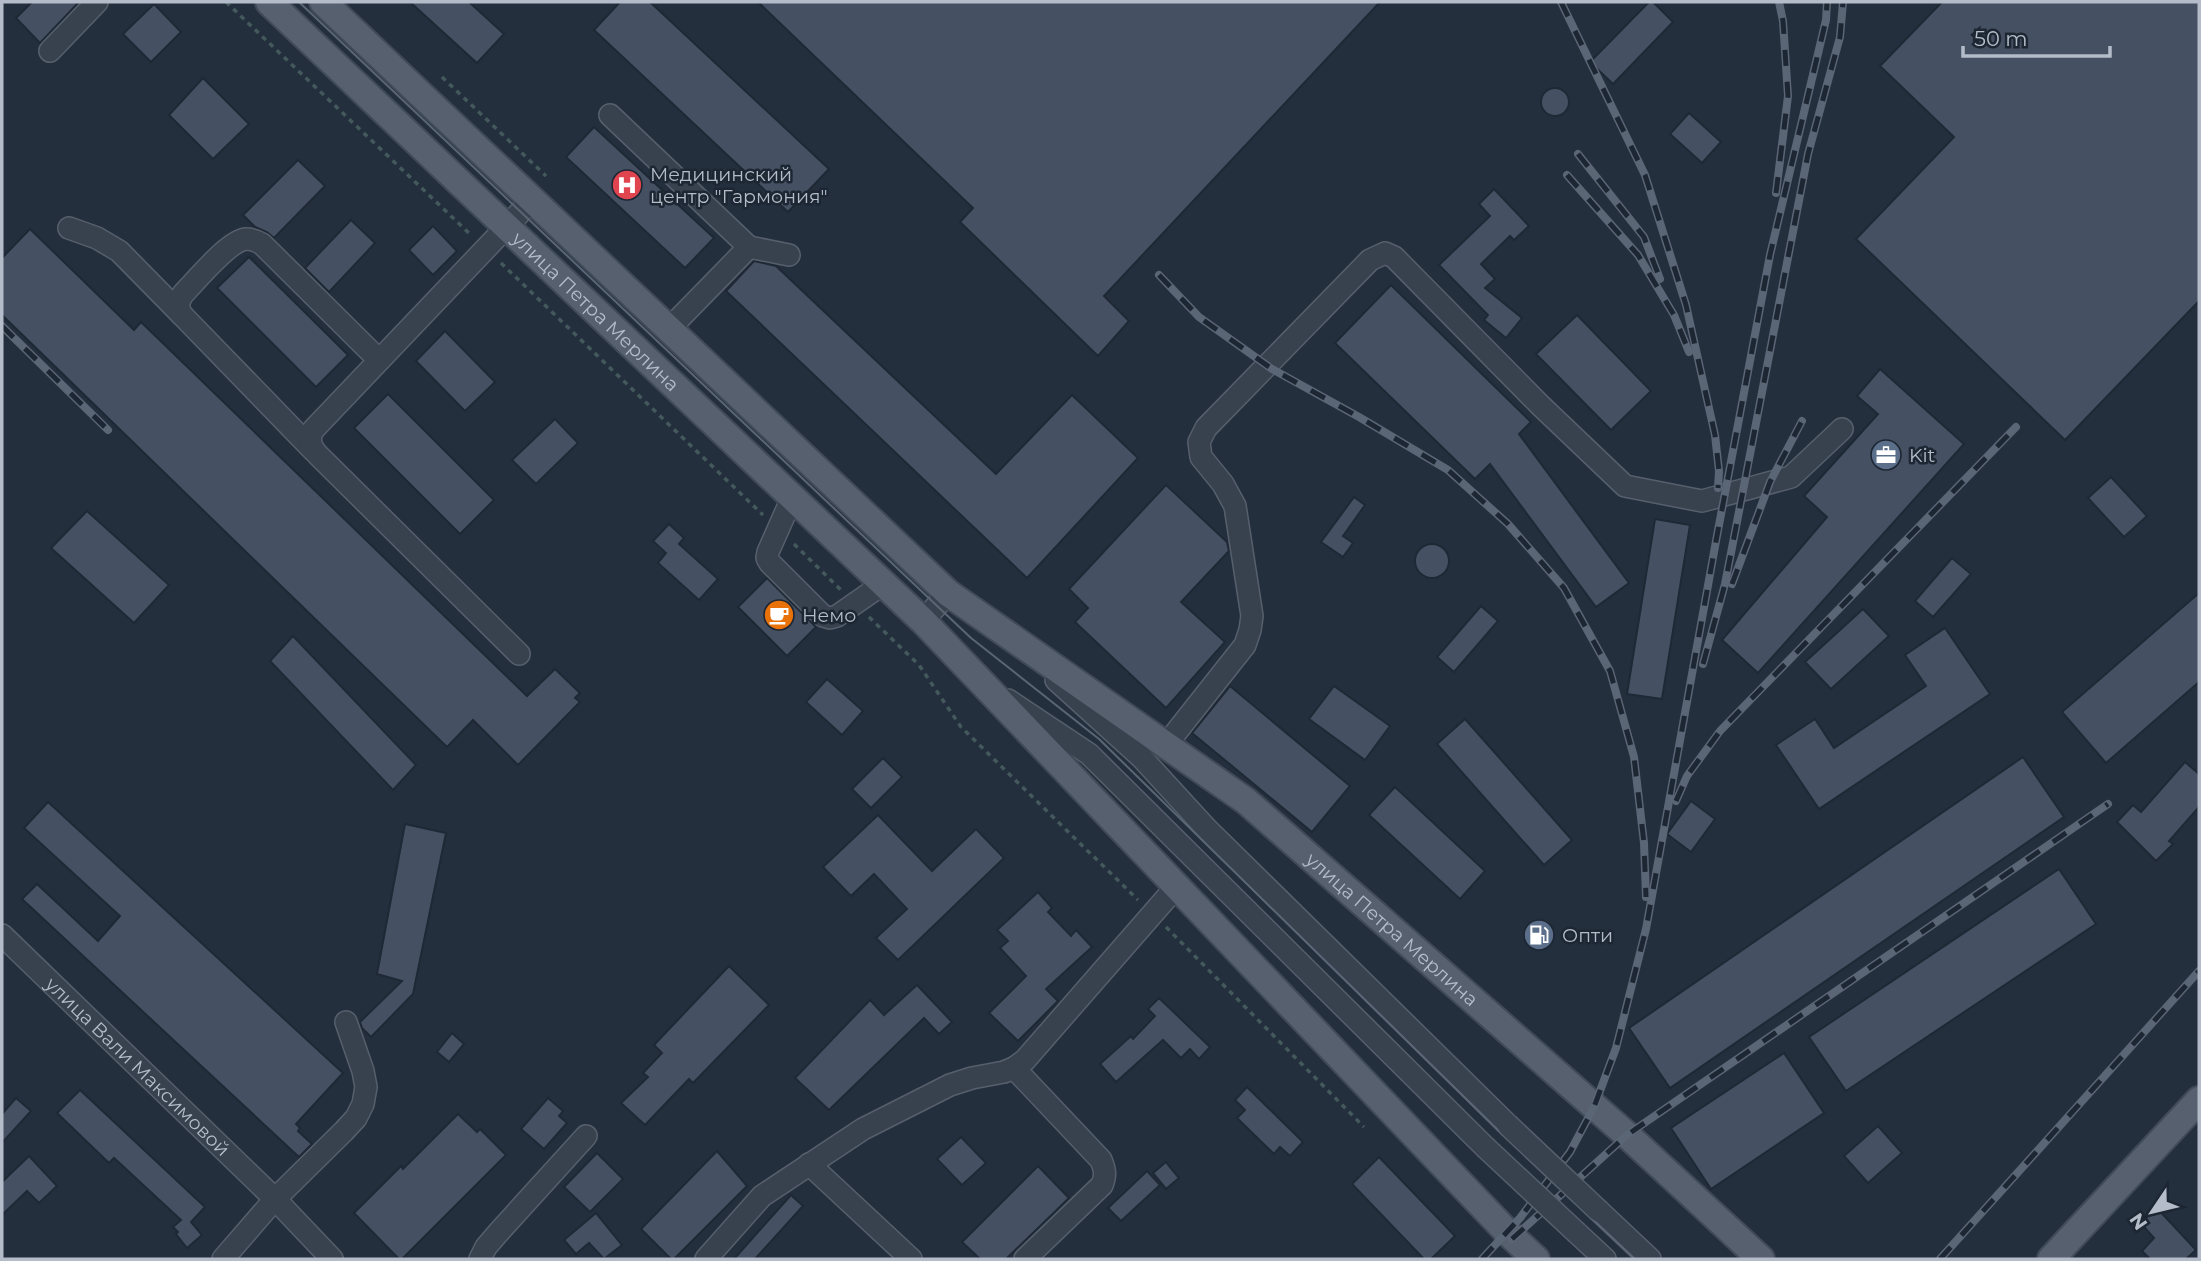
<svg xmlns="http://www.w3.org/2000/svg" width="2201" height="1261" viewBox="0 0 2201 1261" font-family="Montserrat,sans-serif">
<style>
.building{fill:#455162;stroke:#1f2835;stroke-width:2}
.lines{fill:none;stroke-linecap:round;stroke-linejoin:round}
.minor-casing{stroke:#565f6c;stroke-width:24}
.major-casing{stroke:#414a57;stroke-width:30}
.path{stroke:#44595c;stroke-width:3.5;stroke-dasharray:5 5;stroke-linecap:butt}
.minor{stroke:#38414e;stroke-width:21}
.major{stroke:#56606e;stroke-width:26}
.tram{stroke:#5a6575;stroke-width:2}
.rail-casing{stroke:#5a6575;stroke-width:8}
.rail{stroke:#1d2633;stroke-width:5;stroke-dasharray:16;stroke-linecap:butt}
.minor-bridge-casing{stroke:#565f6c;stroke-width:24;stroke-linecap:butt}
.minor-bridge{stroke:#38414e;stroke-width:21}
.labels{text-anchor:middle;dominant-baseline:central;stroke-width:5;stroke-linejoin:round;paint-order:stroke}
.poi-label{font-size:19px;fill:#b4bcc9;stroke:#1d2633;text-anchor:start}
.street-label{font-size:19px;fill:#b4bcc9;stroke:#1d2633}
</style>
<rect width="100%" height="100%" fill="#242f3e"/>
<g class="building">
<polygon points="32,2 79,2 40,43 16,18"/>
<polygon points="410,2 469,2 504,34 477,63"/>
<polygon points="620,2 650,2 829,169 788,212 594,30"/>
<polygon points="758,2 1380,2 1104,296 1129,321 1098,356 960,222 973,208"/>
<polygon points="1649,2 1653,2 1673,22 1613,84 1590,62"/>
<polygon points="1942,2 2199,2 2199,301 2065,440 1856,239 1954,137 1880,66"/>
<polygon points="154,4 181,32 151,62 123,34"/>
<polygon points="203,78 249,124 213,159 169,115"/>
<circle cx="1555" cy="102" r="14"/>
<polygon points="1689,113 1721,142 1702,163 1670,134"/>
<polygon points="594,127 714,238 685,268 566,157"/>
<polygon points="298,160 325,186 274,238 267,232 255,227 243,215"/>
<polygon points="1494,189 1529,226 1514,240 1510,236 1481,264 1495,279 1485,288 1522,318 1506,338 1484,320 1488,315 1439,265 1490,216 1479,204"/>
<polygon points="351,220 375,243 329,292 305,268"/>
<polygon points="433,226 457,251 433,275 409,250"/>
<polygon points="30,229 134,330 141,322 527,696 555,669 580,693 575,698 580,702 518,765 473,720 447,747 2,315 2,258"/>
<polygon points="249,257 348,355 316,387 217,288"/>
<polygon points="754,261 776,266 996,474 1072,395 1138,458 1027,578 726,291"/>
<polygon points="1391,285 1531,422 1519,434 1629,583 1596,607 1490,464 1475,479 1335,343"/>
<polygon points="1577,315 1651,391 1611,430 1536,354"/>
<polygon points="445,331 495,382 465,411 416,361"/>
<polygon points="1880,369 1964,444 1758,673 1722,640 1827,517 1804,496 1878,414 1857,396"/>
<polygon points="388,394 494,500 460,534 354,428"/>
<polygon points="555,419 578,443 536,484 512,460"/>
<polygon points="2111,477 2147,516 2124,537 2088,498"/>
<polygon points="1166,485 1227,542 1229,551 1181,602 1225,642 1166,708 1075,622 1088,608 1069,589"/>
<polygon points="1354,497 1365,505 1343,536 1353,543 1343,557 1321,542"/>
<polygon points="87,511 169,585 134,623 51,548"/>
<polygon points="1655,519 1690,525 1662,699 1627,694"/>
<polygon points="669,524 684,538 679,544 718,579 699,600 658,563 666,553 653,541"/>
<circle cx="1432" cy="561" r="17"/>
<polygon points="1952,558 1971,574 1933,617 1915,601"/>
<polygon points="767,578 816,627 787,656 738,607"/>
<polygon points="2199,593 2199,682 2106,763 2062,712"/>
<polygon points="1481,606 1498,621 1454,672 1437,657"/>
<polygon points="1863,609 1889,636 1831,689 1805,662"/>
<polygon points="1945,628 1990,694 1819,809 1776,745 1815,719 1834,748 1926,686 1905,655"/>
<polygon points="293,636 416,765 393,790 270,661"/>
<polygon points="827,679 863,711 842,735 806,702"/>
<polygon points="1230,686 1350,786 1312,832 1192,733"/>
<polygon points="1334,686 1390,726 1365,760 1309,719"/>
<polygon points="1465,719 1572,840 1544,865 1437,744"/>
<polygon points="2023,757 2064,817 1670,1088 1629,1028"/>
<polygon points="883,758 902,777 871,808 852,789"/>
<polygon points="2185,762 2199,774 2199,807 2169,841 2173,844 2156,861 2117,822 2133,805 2141,812"/>
<polygon points="1395,787 1485,871 1460,899 1369,815"/>
<polygon points="1691,801 1715,819 1691,852 1667,834"/>
<polygon points="48,802 343,1073 296,1124 300,1128 298,1131 312,1144 299,1157 22,899 37,884 98,941 120,916 24,828"/>
<polygon points="878,815 932,871 976,829 1004,858 898,960 876,938 907,909 874,874 851,896 823,867"/>
<polygon points="405,824 446,833 413,994 371,1037 362,1028 360,1022 402,981 377,974"/>
<polygon points="2059,869 2096,924 1846,1091 1809,1037"/>
<polygon points="1038,892 1052,908 1048,912 1071,936 1076,930 1092,947 1046,989 1058,1001 1018,1041 989,1013 1026,976 1000,948 1008,941 997,930"/>
<polygon points="729,966 769,1005 693,1083 689,1079 645,1125 621,1103 648,1077 643,1073 662,1053 654,1045"/>
<polygon points="917,985 952,1022 939,1034 924,1018 829,1110 795,1078 870,1000 884,1015"/>
<polygon points="1159,998 1210,1047 1199,1059 1190,1049 1181,1058 1163,1040 1116,1082 1100,1064 1131,1036 1133,1039 1155,1016 1148,1009"/>
<polygon points="452,1033 464,1044 449,1062 437,1052"/>
<polygon points="1784,1053 1824,1113 1711,1189 1671,1128"/>
<polygon points="1247,1087 1303,1142 1290,1156 1280,1147 1274,1154 1237,1118 1245,1110 1235,1100"/>
<polygon points="80,1090 205,1207 191,1222 202,1235 187,1248 176,1234 178,1232 173,1227 181,1220 114,1158 109,1163 57,1113"/>
<polygon points="16,1098 31,1111 2,1143 2,1114"/>
<polygon points="548,1098 563,1111 559,1116 567,1123 544,1149 521,1129"/>
<polygon points="458,1114 477,1132 480,1129 506,1155 402,1259 399,1259 354,1213 401,1166 403,1169"/>
<polygon points="1878,1126 1902,1153 1868,1183 1844,1156"/>
<polygon points="961,1137 986,1163 962,1185 937,1159"/>
<polygon points="717,1151 747,1186 674,1259 671,1259 641,1229"/>
<polygon points="597,1153 623,1179 590,1212 564,1187"/>
<polygon points="29,1156 57,1186 39,1203 27,1191 2,1215 2,1182"/>
<polygon points="1379,1157 1455,1236 1431,1259 1424,1259 1352,1184"/>
<polygon points="1166,1162 1179,1178 1166,1189 1153,1173"/>
<polygon points="1038,1166 1069,1198 1006,1259 980,1259 962,1242"/>
<polygon points="1147,1171 1160,1185 1121,1221 1108,1208"/>
<polygon points="791,1195 803,1206 755,1259 734,1259"/>
<polygon points="2156,1207 2196,1250 2186,1259 2150,1259 2142,1251 2154,1238 2145,1228 2145,1219"/>
<polygon points="596,1213 622,1245 604,1259 589,1243 576,1254 564,1240"/>
</g>
<g class="lines">
<g class="minor-casing">
<g id="minor">
<polyline points="50,51 97,2"/>
<polyline points="610,115 749,247"/>
<polyline points="69,228 97,238 119,251 182,315"/>
<polyline points="669,329 749,247 789,255"/>
<path d="M313,450l-131,-135c-5,-8 -4,-13 1,-21 14,-14 45,-53 63,-55 6,0 11,2 16,5l117,116"/>
<polyline points="792,498 768,552 767,558 770,563 823,616 830,618 837,616 883,584"/>
<polyline points="923,621 948,593"/>
<path d="M519,654l-201,-199c-7,-7 -10,-15 -5,-25l219,-230"/>
<polyline points="1056,680 1141,757 1207,829 1508,1125"/>
<polyline points="1008,700 1089,754 1485,1147"/>
<polyline points="1166,745 1245,645 1250,630 1252,616 1235,506 1223,484 1201,457 1199,442 1206,428 1370,260 1385,253 1394,257 1540,405 1625,486 1702,501 1791,477 1842,429"/>
<path id="s1" d="M2,935l273,264 57,60"/>
<path d="M1014,1068l87,92c4,10 5,15 1,25l-77,74"/>
<polyline points="809,1164 911,1259"/>
<polyline points="1599,1211 1650,1259"/>
<polyline points="1577,1233 1605,1259"/>
<polyline points="223,1259 275,1199 344,1131 356,1118 363,1104 366,1087 363,1071 346,1022"/>
<polyline points="480,1259 486,1247 498,1233 586,1136"/>
<polyline points="706,1259 762,1196 863,1129 950,1085 972,1078 1004,1072 1014,1068 1025,1060 1176,887"/>
</g>
</g>
<g class="major-casing">
<g id="major">
<path id="s2" d="M269,2l654,619 585,612 28,26"/>
<path id="s3" d="M323,2l625,591 298,208 381,334 134,124"/>
<polyline points="2051,1259 2199,1100"/>
</g>
</g>
<g class="path">
<polyline points="226,2 472,236"/>
<polyline points="442,77 546,176"/>
<polyline points="501,263 763,515"/>
<polyline points="794,544 841,590"/>
<polyline points="869,617 919,665 961,727 1138,900"/>
<polyline points="1166,927 1364,1127"/>
</g>
<use href="#minor" class="minor"/>
<use href="#major" class="major"/>
<polyline class="tram" points="299,2 971,638 1099,739 1499,1131 1635,1259"/>
<g class="rail-casing">
<g id="rail">
<polyline points="1561,2 1645,175 1686,305 1715,435 1719,471 1718,488"/>
<polyline points="1578,154 1644,237 1660,279"/>
<polyline points="1567,175 1638,255 1674,315 1689,352"/>
<polyline points="1776,193 1788,96 1783,21 1779,2"/>
<polyline points="1159,275 1199,317 1272,369 1359,417 1448,470 1508,524 1564,588 1610,671 1634,757 1644,843 1646,897"/>
<polyline points="2,326 108,430"/>
<polyline points="1732,584 1770,482 1802,421"/>
<polyline points="1703,664 1725,584 1808,154 1840,37 1843,2"/>
<polyline points="1676,801 1687,776 1720,731 2016,427"/>
<polyline points="1512,1239 1627,1135 2108,804"/>
<polyline points="1482,1259 1520,1218 1570,1152 1594,1107 1616,1048 1646,929 1716,541 1770,255 1826,20 1827,2"/>
<polyline points="1940,1259 2199,971"/>
</g>
</g>
<use href="#rail" class="rail"/>
<g class="minor-bridge-casing">
<g id="minor-bridge">
<polyline points="1508,1125 1599,1211"/>
<polyline points="1485,1147 1577,1233"/>
</g>
</g>
<use href="#minor-bridge" class="minor-bridge"/>
</g>
<defs>
<g id="hospital-disc" transform="scale(1.575)"><circle r="9.5" fill="#e0444e" stroke="#1d2633"/><path d="M-5-5h3v3.5h4V-5h3V5h-3V1.5h-4V5h-3Z" fill="#fff"/></g>
<g id="office-disc" transform="scale(1.575)"><circle r="9.5" fill="#5c6f8a" stroke="#1d2633"/><path d="M-6-3h4V-5.5h4V-3h4V5H-6ZM-1-4.5V-3h2v-1.5ZM-6 0V1H6V0Z" fill="#fff"/></g>
<g id="cafe-disc" transform="scale(1.575)"><circle r="9.5" fill="#e8710a" stroke="#1d2633"/><path d="M-5.5-4.5H6V0H3Q3 3.5 0 3.5H-2.5Q-5.5 3.5-5.5 0ZM3-3.2v2h1.7v-2ZM-6 4.5H4V6H-6Z" fill="#fff"/></g>
<g id="fuel-disc" transform="scale(1.575)"><circle r="9.5" fill="#5c6f8a" stroke="#1d2633"/><path d="M-5.5-6h7V0h2V4h1.3V-2.5L3-4.5l.8-.8L6-3V5H2.5V1h-1V6h-7ZM-4.2-4.7v3.2H.2V-4.7Z" fill="#fff"/></g>
</defs>
<g fill-rule="evenodd">
<use href="#hospital-disc" x="627" y="185"/>
<use href="#office-disc" x="1886" y="455"/>
<use href="#cafe-disc" x="779" y="615"/>
<use href="#fuel-disc" x="1539" y="935"/>
</g>
<g class="labels">
<g class="poi-label">
<text x="650" y="174">Медицинский<tspan x="650" dy="22">центр "Гармония"</tspan></text>
<text x="1909" y="455">Kit</text>
<text x="802" y="615">Немо</text>
<text x="1562" y="935">Опти</text>
</g>
<g class="street-label">
<text stroke="none"><textPath href="#s2" startOffset="450">улица Петра Мерлина</textPath></text>
<text stroke="none"><textPath href="#s3" startOffset="1418">улица Петра Мерлина</textPath></text>
<text stroke="none"><textPath href="#s1" startOffset="189">улица Вали Максимовой</textPath></text>
</g>
</g>
<rect width="2201" height="1261" fill="none" stroke="#b4bcc9" stroke-width="7"/>
<g transform="translate(2152 1212) rotate(235)" stroke="#1d2633" stroke-width="5" paint-order="stroke">
<path d="M0-5L12 26L0 18L-12 26Z" fill="#b4bcc9"/>
<text y="-10" font-size="19" font-weight="bold" text-anchor="middle" fill="#b4bcc9">N</text>
</g>
<path d="M1963 46v10h147v-10" fill="none" stroke="#b4bcc9" stroke-width="3.5"/>
<text x="1974" y="46" font-size="21" fill="#b4bcc9" stroke="#1d2633" stroke-width="5" paint-order="stroke">50 m</text>
</svg>
